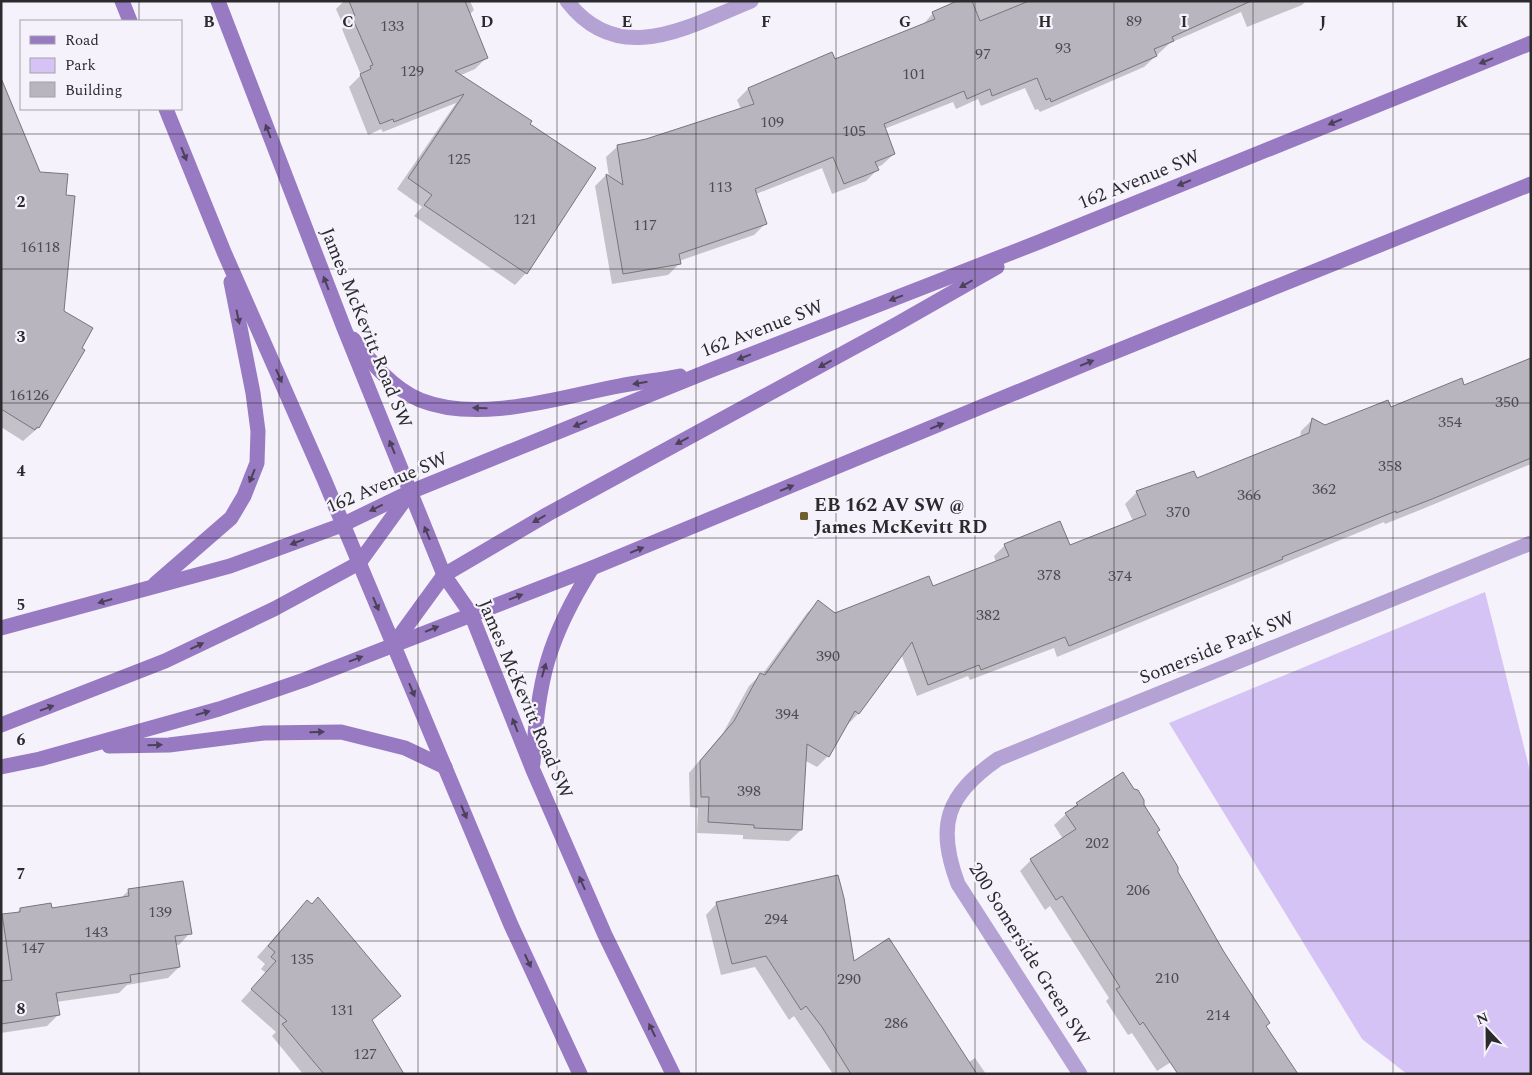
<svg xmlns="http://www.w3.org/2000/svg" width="1532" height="1075" viewBox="0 0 1532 1075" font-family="Spectral,serif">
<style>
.green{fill:#d6c3f5}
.shadow{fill:#0003}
.building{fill:#b8b5be;stroke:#78757d}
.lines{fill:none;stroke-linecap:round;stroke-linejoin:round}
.street{stroke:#b5a2d4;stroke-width:15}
.secondary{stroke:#977ac2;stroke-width:15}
.oneway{fill:#4b425a}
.grid{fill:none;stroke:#2b2a2d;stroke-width:1;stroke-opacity:0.55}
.poi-dot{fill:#6f5f2d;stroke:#f6f2fb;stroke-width:2}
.labels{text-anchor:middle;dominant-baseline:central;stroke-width:4.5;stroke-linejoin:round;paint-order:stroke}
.number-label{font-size:16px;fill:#4e4d51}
.street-label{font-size:19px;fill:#2b2a2d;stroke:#f6f2fb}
.poi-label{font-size:19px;font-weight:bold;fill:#2b2a2d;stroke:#f6f2fb;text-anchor:start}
.grid-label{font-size:16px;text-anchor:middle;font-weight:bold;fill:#2b2a2d;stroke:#f6f2fb;stroke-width:4.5;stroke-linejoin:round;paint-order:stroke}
</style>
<rect width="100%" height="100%" fill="#f6f2fb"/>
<polygon class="green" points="1485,592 1531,775 1531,1074 1407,1074 1362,1039 1169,723"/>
<g class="shadow">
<polygon points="344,1 470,1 474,10 469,15 486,58 475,69 459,76 528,125 526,273 515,285 414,216 422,207 397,189 456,103 383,132 381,129 368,135 349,87 361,75 342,29 344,27 336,9"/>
<polygon points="961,1 1306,1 1302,5 1247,27 1241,12 1170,43 1144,67 1040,112 1038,109 1035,110 1025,88 981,106 978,99 956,109 953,102 884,129 894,154 882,165 876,168 877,170 866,181 832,194 822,168 756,194 765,224 754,235 679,261 679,264 668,275 612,284 595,186 606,175 609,177 606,157 618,146 646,141 741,109 737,100 748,89 835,61 922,26 933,13"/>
<polygon points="1,89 63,312 80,348 84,351 38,428 23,441 1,427"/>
<polygon points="1531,358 1531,464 1420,510 1385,524 1384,522 1057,657 1054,648 970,680 968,676 917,696 901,654 858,714 847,725 828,756 817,767 804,760 801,830 789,841 743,839 743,835 697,833 698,808 690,807 689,773 723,733 749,686 761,674 762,675 807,613 818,602 835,614 933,588 996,562 994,556 1005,545 1069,547 1133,521 1125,504 1137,492 1196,480 1300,438 1301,431 1312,420 1325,426 1390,409 1464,386"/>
<polygon points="1077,804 1143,806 1176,872 1193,898 1210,932 1245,1015 1157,1071 1132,1033 1128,1035 1106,1001 1109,998 1050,906 1045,910 1020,871 1031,860 1063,839 1054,825"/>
<polygon points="129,890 190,933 179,945 176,945 179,967 168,978 127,985 119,993 56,1002 58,1015 47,1026 1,1033 1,917 16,914 20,909 51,909 121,898"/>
<polygon points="717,903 853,963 969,1062 975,1058 986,1074 833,1074 794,1016 789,1020 755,967 721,975 706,915"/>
<polygon points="296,913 399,996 371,1021 403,1074 303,1074 272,1036 276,1032 241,1001 266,973 261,969 265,964 257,957"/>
</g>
<g class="building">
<polygon points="349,1 465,1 488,58 455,71 532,121 530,124 596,168 527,274 424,205 432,195 408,178 464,94 394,122 393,119 380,124 360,74 371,69 370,66 373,65 352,17 355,16"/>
<polygon points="957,1 972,1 980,21 1029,1 1251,1 1172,37 1174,41 1154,49 1157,56 1051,102 1050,98 1046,100 1037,78 992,96 990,89 967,99 964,91 884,124 895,154 875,162 879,170 844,184 833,157 755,189 767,224 679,254 681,264 623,274 606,174 623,185 617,145 646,139 754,104 748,88 832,52 835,59 935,19 932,12"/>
<polygon points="1,78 40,172 68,174 66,195 75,196 64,311 93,328 82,348 85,350 39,428 37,427 35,430 1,409"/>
<polygon points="1531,358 1531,458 1432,499 1396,513 1396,511 1282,557 1283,559 1069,646 1065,637 981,670 979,665 928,685 912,642 859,714 855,711 829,757 807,744 802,830 754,828 754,825 708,822 709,797 701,797 700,761 734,721 760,673 765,675 818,600 835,613 929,576 933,586 1009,556 1004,544 1060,521 1070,545 1146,515 1136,491 1194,471 1197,478 1309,433 1312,418 1325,425 1388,400 1391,407 1462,378 1464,385"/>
<polygon points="1123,772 1134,789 1138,790 1144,800 1144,805 1160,830 1157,832 1178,867 1178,872 1224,952 1270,1023 1266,1026 1298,1074 1178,1074 1143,1022 1140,1025 1116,989 1120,987 1062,896 1056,900 1030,859 1076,829 1065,813 1078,805 1076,803"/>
<polygon points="838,875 844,898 854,961 889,938 977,1074 851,1074 822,1027 806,1006 801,1010 766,956 732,964 716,902"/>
<polygon points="183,881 192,934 175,936 180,967 130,975 131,982 56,993 60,1015 1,1024 1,981 12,980 2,914 20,912 20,908 51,903 52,908 129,896 128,889"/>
<polygon points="318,897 401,996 372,1020 404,1074 324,1074 282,1024 287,1021 251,989 276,961 271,957 275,952 268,946 307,900 312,904"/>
</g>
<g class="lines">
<g class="street">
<path d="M567,1c52,68 122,25 184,0"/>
<path d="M1080,1074l-122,-190c-22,-59 -12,-89 40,-125l533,-216"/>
</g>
<g class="secondary">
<polyline points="122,1 130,21"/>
<polyline points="218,1 344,328 444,575 471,614 533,770 605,935 673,1074"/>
<polyline points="166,109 224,252 324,479 511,925 580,1074"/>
<path d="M353,339c19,24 39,49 67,61 60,24 140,-3 199,-14 20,-4 40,-6 61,-10"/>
<polyline points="155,584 231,518 244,496 257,463 258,431 253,393 231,282"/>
<polyline points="1,628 230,566 342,525 410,492 706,372 1039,242 1531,43"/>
<polyline points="393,645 444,575 548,514 897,324 997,267"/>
<polyline points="1,725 165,661 274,609 359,563 409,494"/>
<polyline points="109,746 169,745 264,733 341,732 405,748 445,767"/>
<path d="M533,764c4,-82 15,-126 59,-196"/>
<polyline points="1,767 40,759 219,709 304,680 592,568 1097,359 1531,184"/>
</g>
</g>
<defs><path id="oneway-solid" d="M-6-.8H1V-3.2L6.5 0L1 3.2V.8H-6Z" transform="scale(1.25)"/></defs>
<g class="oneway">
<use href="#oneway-solid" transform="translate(1486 61) rotate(158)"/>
<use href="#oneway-solid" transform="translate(1335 122) rotate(158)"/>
<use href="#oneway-solid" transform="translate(268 131) rotate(-111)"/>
<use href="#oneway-solid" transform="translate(184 154) rotate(68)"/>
<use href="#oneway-solid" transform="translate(1184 183) rotate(158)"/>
<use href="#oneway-solid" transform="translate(326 283) rotate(-111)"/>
<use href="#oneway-solid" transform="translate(966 284) rotate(150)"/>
<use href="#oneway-solid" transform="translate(896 298) rotate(159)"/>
<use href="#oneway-solid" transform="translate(238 317) rotate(78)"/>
<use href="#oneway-solid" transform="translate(744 357) rotate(159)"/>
<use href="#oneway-solid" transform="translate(1087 363) rotate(-22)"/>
<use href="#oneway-solid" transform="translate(825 364) rotate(151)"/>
<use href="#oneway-solid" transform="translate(279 376) rotate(66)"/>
<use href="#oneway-solid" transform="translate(640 383) rotate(171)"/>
<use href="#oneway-solid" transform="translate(480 408) rotate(-179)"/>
<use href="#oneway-solid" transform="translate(580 424) rotate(158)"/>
<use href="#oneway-solid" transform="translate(937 426) rotate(-22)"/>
<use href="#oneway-solid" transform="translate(682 441) rotate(152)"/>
<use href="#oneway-solid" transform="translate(392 447) rotate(-112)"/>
<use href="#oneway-solid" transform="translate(252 476) rotate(112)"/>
<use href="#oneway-solid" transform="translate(787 488) rotate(-22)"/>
<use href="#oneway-solid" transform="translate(376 508) rotate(154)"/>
<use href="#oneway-solid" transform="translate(539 519) rotate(150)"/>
<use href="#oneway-solid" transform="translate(427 533) rotate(-112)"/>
<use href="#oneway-solid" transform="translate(297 542) rotate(159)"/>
<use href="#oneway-solid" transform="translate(637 550) rotate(-22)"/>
<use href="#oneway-solid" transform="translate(516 597) rotate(-21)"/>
<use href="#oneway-solid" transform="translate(105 601) rotate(164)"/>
<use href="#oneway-solid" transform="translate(376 604) rotate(67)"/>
<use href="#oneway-solid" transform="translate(432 629) rotate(-22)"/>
<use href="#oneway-solid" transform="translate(197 646) rotate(-25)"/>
<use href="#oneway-solid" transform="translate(356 659) rotate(-21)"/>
<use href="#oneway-solid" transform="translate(544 670) rotate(-74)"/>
<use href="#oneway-solid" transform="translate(412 690) rotate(67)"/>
<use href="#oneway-solid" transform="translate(47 708) rotate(-20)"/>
<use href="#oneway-solid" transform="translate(203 713) rotate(-16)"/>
<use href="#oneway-solid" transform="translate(515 725) rotate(-111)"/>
<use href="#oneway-solid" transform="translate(317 732) rotate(-1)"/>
<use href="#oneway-solid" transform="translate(155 745) rotate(-1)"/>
<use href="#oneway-solid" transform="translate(464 812) rotate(67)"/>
<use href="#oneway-solid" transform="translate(582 883) rotate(-114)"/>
<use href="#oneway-solid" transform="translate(528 961) rotate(65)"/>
<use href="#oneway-solid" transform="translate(652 1030) rotate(-116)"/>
</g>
<path class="grid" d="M139,1v20M279,1v1073M418,1v1073M557,1v1073M696,1v1073M836,1v1073M975,1v1073M1114,1v1073M1253,1v1073M1393,1v1073M139,109v965M1,134h1530M1,269h1530M1,403h1530M1,538h1530M1,672h1530M1,806h1530M1,941h1530"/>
<rect class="poi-dot" x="799" y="511" width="10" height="10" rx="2.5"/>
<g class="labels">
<g class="number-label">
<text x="1134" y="21">89</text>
<text x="392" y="26">133</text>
<text x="1063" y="48">93</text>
<text x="983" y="54">97</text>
<text x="412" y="71">129</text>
<text x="914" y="74">101</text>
<text x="772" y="122">109</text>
<text x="854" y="131">105</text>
<text x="459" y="159">125</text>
<text x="720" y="187">113</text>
<text x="525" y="219">121</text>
<text x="645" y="225">117</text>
<text x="40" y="247">16118</text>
<text x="29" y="395">16126</text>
<text x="1507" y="402">350</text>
<text x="1450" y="422">354</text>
<text x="1390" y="466">358</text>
<text x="1324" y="489">362</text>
<text x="1249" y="495">366</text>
<text x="1178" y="512">370</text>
<text x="1049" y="575">378</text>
<text x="1120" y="576">374</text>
<text x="988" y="615">382</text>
<text x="828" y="656">390</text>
<text x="787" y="714">394</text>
<text x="749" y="791">398</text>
<text x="1097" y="843">202</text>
<text x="1138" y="890">206</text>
<text x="160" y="912">139</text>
<text x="776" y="919">294</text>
<text x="96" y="932">143</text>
<text x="33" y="948">147</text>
<text x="302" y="959">135</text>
<text x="1167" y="978">210</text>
<text x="849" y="979">290</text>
<text x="342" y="1010">131</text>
<text x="1218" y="1015">214</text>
<text x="896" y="1023">286</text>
<text x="365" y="1054">127</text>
</g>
<g class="street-label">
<text transform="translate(1139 180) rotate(-22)">162 Avenue SW</text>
<text transform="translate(366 328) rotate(68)">James McKevitt Road SW</text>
<text transform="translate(762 329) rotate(-21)">162 Avenue SW</text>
<text transform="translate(387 483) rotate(-23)">162 Avenue SW</text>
<text transform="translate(1217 648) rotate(-22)">Somerside Park SW</text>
<text transform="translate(525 699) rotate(67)">James McKevitt Road SW</text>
<text transform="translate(1029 954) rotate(58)">200 Somerside Green SW</text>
</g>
<g class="poi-label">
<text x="814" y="505">EB 162 AV SW @<tspan x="814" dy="22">James McKevitt RD</tspan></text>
</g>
</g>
<g class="grid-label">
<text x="209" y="27">B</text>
<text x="348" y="27">C</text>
<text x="487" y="27">D</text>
<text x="627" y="27">E</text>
<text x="766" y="27">F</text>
<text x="905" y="27">G</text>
<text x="1045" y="27">H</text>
<text x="1184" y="27">I</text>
<text x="1323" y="27">J</text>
<text x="1462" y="27">K</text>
<text x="21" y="207">2</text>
<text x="21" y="342">3</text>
<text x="21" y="476">4</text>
<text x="21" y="610">5</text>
<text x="21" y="745">6</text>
<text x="21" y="879">7</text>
<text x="21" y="1014">8</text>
</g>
<rect width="1532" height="1075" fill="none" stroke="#2b2a2d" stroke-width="5"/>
<rect x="20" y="20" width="162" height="90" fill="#f6f2fb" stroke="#a5a2a9"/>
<rect x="30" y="36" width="25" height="8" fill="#977ac2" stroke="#a5a2a9"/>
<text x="65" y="45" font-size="15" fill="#2b2a2d">Road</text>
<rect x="30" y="58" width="25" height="15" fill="#d6c3f5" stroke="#a5a2a9"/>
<text x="65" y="70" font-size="15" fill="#2b2a2d">Park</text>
<rect x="30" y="82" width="25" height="15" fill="#b8b5be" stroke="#a5a2a9"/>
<text x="65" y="95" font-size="15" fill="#2b2a2d">Building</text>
<g transform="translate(1487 1030) rotate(338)" stroke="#f6f2fb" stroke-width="4" paint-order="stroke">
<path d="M0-4L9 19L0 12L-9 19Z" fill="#2b2a2d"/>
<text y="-8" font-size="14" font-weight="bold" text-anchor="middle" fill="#2b2a2d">N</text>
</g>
</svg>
